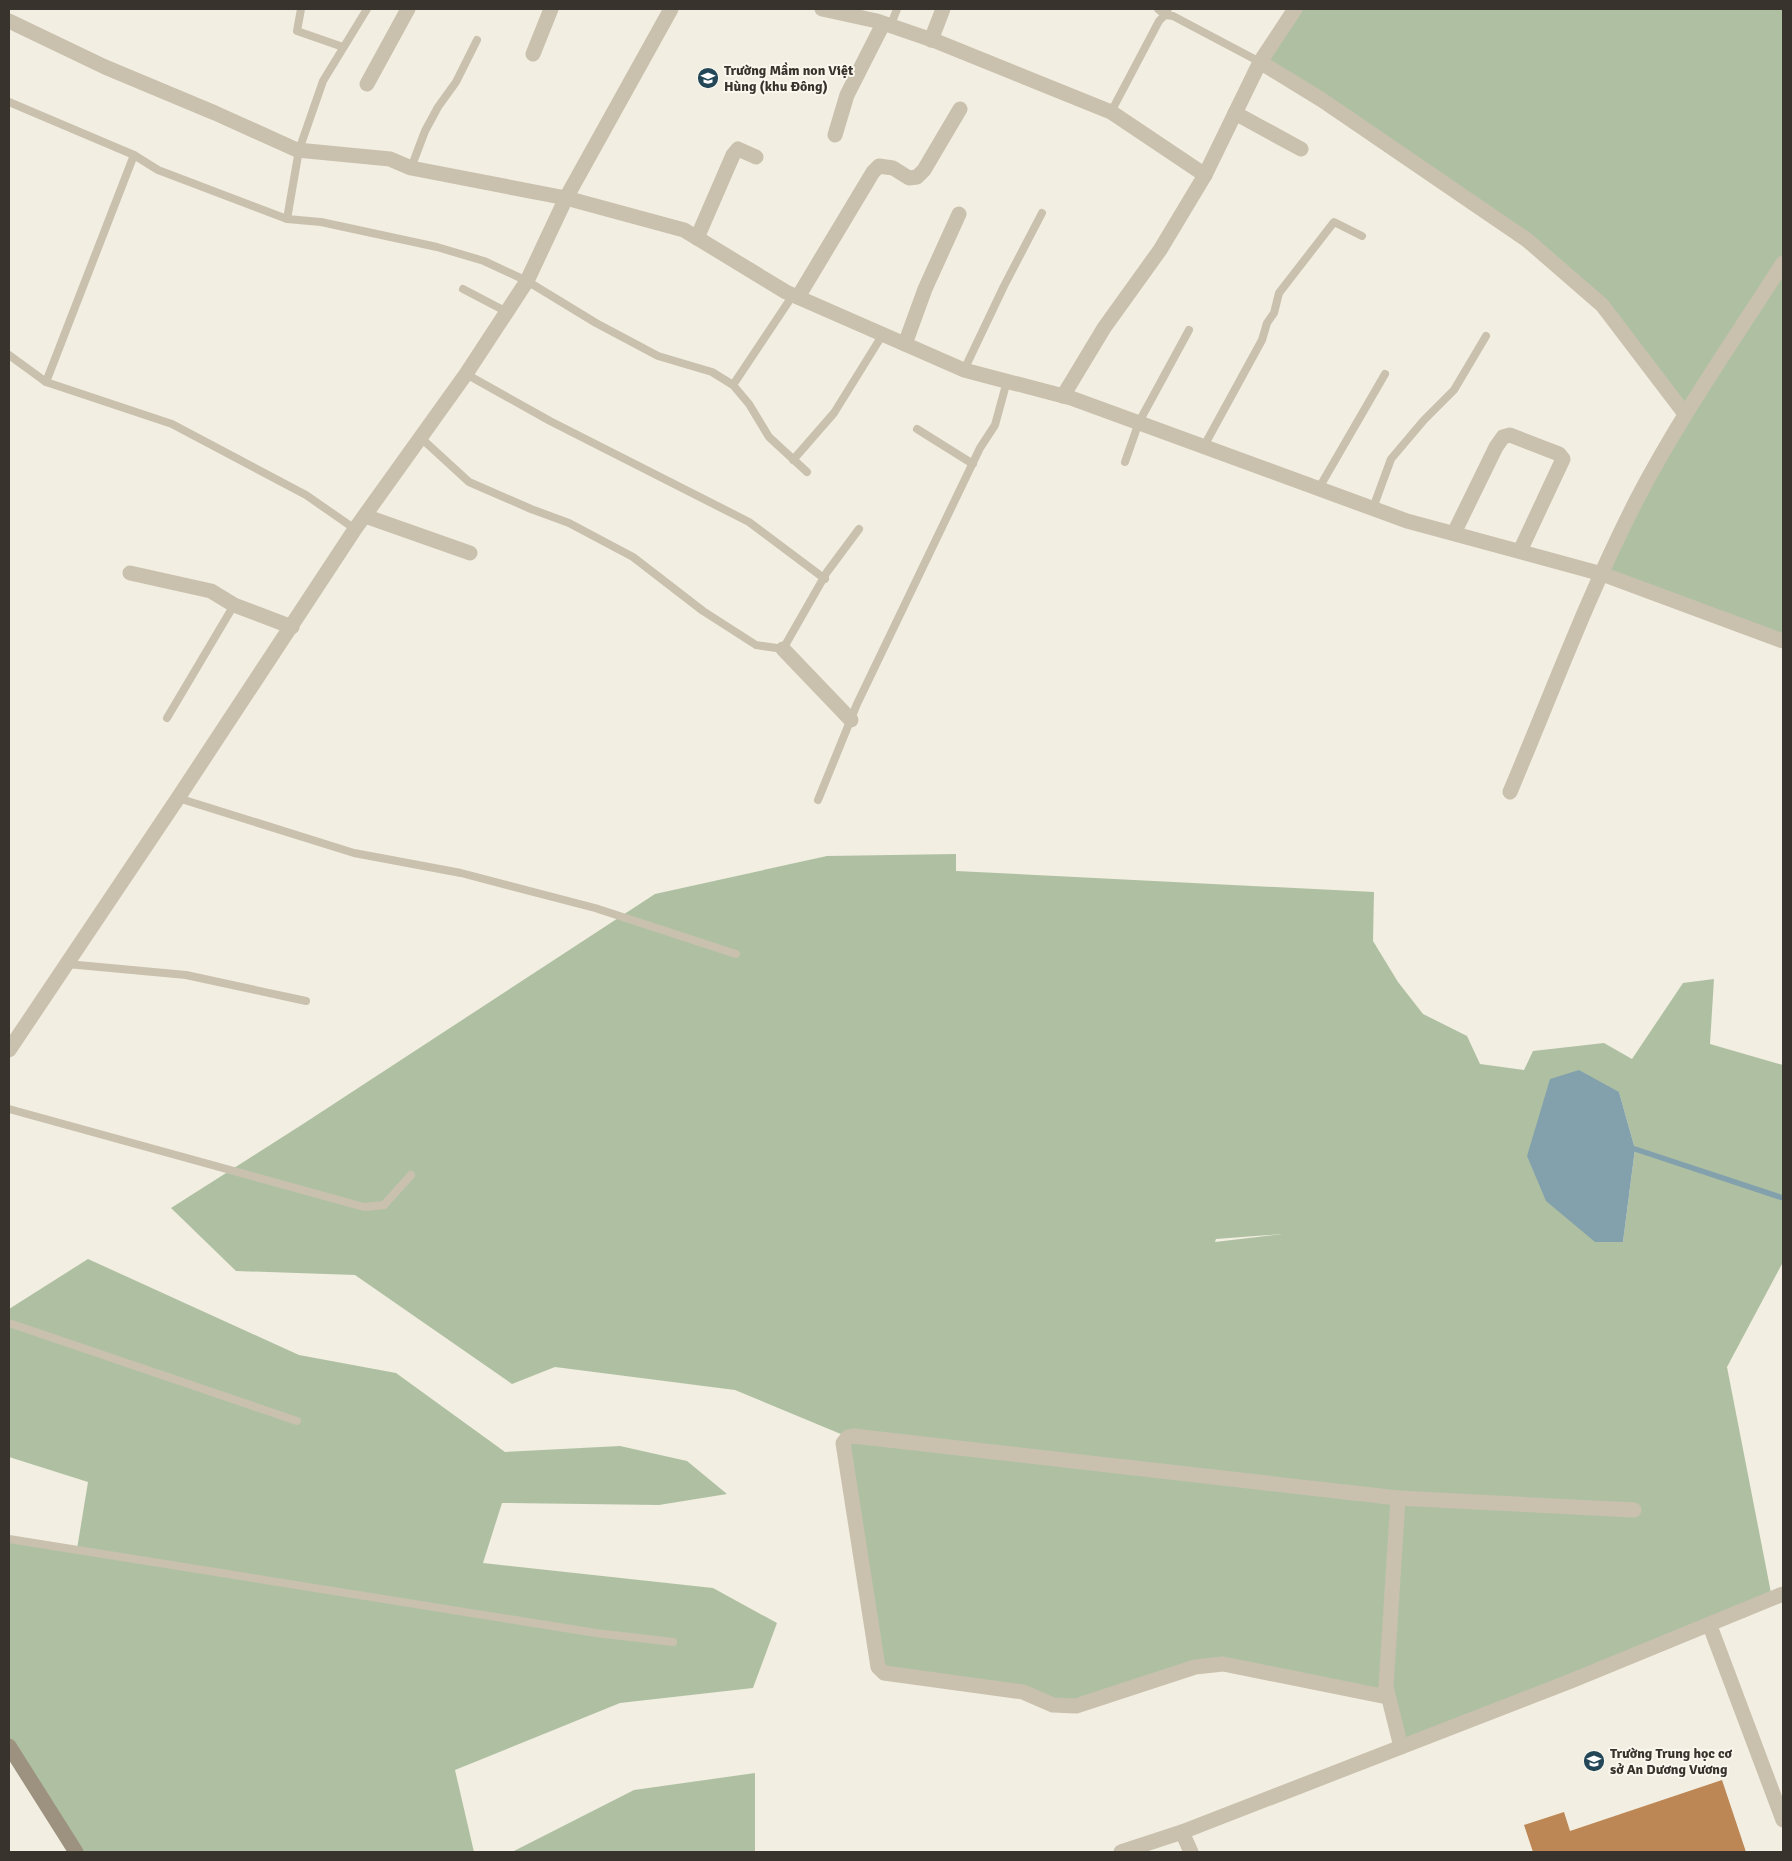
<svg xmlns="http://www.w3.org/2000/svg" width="1792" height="1861" viewBox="0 0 1792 1861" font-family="Signika,sans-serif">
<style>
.green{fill:#afc0a2;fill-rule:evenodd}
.water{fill:#83a1ac}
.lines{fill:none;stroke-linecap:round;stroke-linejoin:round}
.stream{stroke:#83a1ac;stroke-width:5.5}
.building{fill:#bc8755}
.lane{stroke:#c9c1ae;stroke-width:8}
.street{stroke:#c9c1ae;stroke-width:15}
.secondary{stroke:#9d917f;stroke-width:15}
.labels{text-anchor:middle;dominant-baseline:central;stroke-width:4;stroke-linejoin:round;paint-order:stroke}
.poi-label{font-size:14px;font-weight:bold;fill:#38332c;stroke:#f9f7ee;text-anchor:start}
</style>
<rect width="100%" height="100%" fill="#f2eee1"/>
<g class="green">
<polygon points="1296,9 1783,9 1783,641 1602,574 1685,414 1602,305 1527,240 1260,62"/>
<path d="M956,854v17l418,21 -1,49 25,41 25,32 44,22 13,28 44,6 9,-19 71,-8 28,16 51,-76 31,-4 -4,65 73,21v197l-56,105 45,231 -371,149 -14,-50 -178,-33 -146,42 -179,-33 -36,-236 -113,-47 -180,-23 -43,17 -157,-109 -119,-4 -65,-63 132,-84 352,-230 172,-38zM1619,1092l16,57 -12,93zM1282,1234l-67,8 1,-3z"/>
<polygon points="88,1259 299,1355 396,1373 505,1452 620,1446 687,1461 727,1494 659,1505 502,1503 483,1563 713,1588 777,1623 753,1688 620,1703 455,1770 474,1852 77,1852 9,1746 9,1539 77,1549 88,1482 9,1457 9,1309"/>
<polygon points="755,1773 755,1852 512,1852 634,1790"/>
</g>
<polygon class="water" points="1579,1070 1619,1092 1635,1149 1623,1242 1595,1242 1546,1201 1527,1156 1550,1079"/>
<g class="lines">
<polyline class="stream" points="1635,1149 1783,1198"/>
</g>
<polygon class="building" points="1722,1780 1746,1852 1533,1852 1524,1825 1564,1812 1570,1831"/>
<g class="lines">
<g class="lane">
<polyline points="301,9 297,31 343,47"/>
<polyline points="1158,9 1165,15 1168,9"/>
<polyline points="890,27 897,9"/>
<polyline points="9,102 134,155 158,170 287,219 321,222 437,247 484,261 527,281 596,323 658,356 712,372 733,385 749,404 769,437 807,472"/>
<polyline points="1111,112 1159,21 1165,15 1173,16 1260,62"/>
<polyline points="411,168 425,131 438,107 456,82 477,40"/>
<polyline points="287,219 299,150 323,81 367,9"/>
<polyline points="463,289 507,312"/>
<polyline points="9,355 46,382 172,424 306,495 355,529"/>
<polyline points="964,370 1004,286 1042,213"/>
<polyline points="466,374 550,421 749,522 825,579"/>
<polyline points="46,382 134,155"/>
<polyline points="733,385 793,295"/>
<polyline points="917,429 973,464"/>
<polyline points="421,438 469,482 531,509 569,523 633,557 703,611 756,645 783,649 827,572 859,529"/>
<polyline points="1204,446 1262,340 1267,323 1274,313 1279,293 1334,222 1362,236"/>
<polyline points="793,460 834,413 883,334"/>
<polyline points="1125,462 1139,422 1189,330"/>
<polyline points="1319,488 1385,374"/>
<polyline points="1373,508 1391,459 1424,420 1454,390 1486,336"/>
<polyline points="167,718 234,605"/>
<polyline points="178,798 354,853 461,873 595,908 736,954"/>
<polyline points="818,800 857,704 980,448 995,425 1007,381"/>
<polyline points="67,964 186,975 306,1001"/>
<polyline points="9,1109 364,1207 384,1205 411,1175"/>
<polyline points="9,1323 297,1421"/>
<polyline points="9,1539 596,1633 673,1642"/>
</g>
<g class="street">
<polyline points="822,9 877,21 938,42 1111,112 1205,175"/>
<polyline points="9,21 105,67 215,113 297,150 390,159 411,168 566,198 684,230 786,292 964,370 1071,398 1407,521 1602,574 1783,641"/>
<polyline points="931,40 943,9"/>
<polyline points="533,54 551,9"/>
<polyline points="1260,62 1322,100 1527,240 1602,305 1685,414"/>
<polyline points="367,84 408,9"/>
<polyline points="1235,113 1301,149"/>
<polyline points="835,135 847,95 883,24"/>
<polyline points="697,238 733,155 738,149 756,157"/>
<polyline points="798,297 873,172 879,166 893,168 909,178 917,177 924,170 960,109"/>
<polyline points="905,344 925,289 959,214"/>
<polyline points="1063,396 1104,328 1160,250 1205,175 1260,62 1295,9"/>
<polyline points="365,516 470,553"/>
<polyline points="1454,533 1496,447 1503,437 1510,435 1559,454 1563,459 1520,551"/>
<polyline points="130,573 211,591 234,605 292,627"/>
<polyline points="783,649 851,720"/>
<path d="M1510,792c41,-97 78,-197 126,-291 43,-83 97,-160 147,-238"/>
<polyline points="9,1050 178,798 355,529 466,374 527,281 566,198 671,9"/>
<polyline points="1398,1498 1386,1687 1401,1747"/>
<polyline points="1710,1626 1783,1820"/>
<polyline points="1387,1697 1223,1664 1195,1667 1076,1706 1053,1705 1023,1692 884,1673 878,1667 843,1443 848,1437 853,1436 1398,1498 1634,1510"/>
<polyline points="1182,1832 1191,1852"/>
<polyline points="1121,1852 1182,1832 1571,1681 1783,1594"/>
</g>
<polyline class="secondary" points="9,1746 76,1852"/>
</g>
<defs>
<g id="school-disc" transform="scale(1.125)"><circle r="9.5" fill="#244757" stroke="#f9f7ee"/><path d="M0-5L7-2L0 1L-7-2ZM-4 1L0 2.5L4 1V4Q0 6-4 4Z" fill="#fff"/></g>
</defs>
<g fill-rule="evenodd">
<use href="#school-disc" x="708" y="78"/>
<use href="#school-disc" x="1594" y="1761"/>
</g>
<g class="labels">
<g class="poi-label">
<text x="724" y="70">Trường Mầm non Việt<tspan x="724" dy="16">Hùng (khu Đông)</tspan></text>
<text x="1610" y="1753">Trường Trung học cơ<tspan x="1610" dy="16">sở An Dương Vương</tspan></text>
</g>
</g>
<rect width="1792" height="1861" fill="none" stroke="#38332c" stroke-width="20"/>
</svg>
